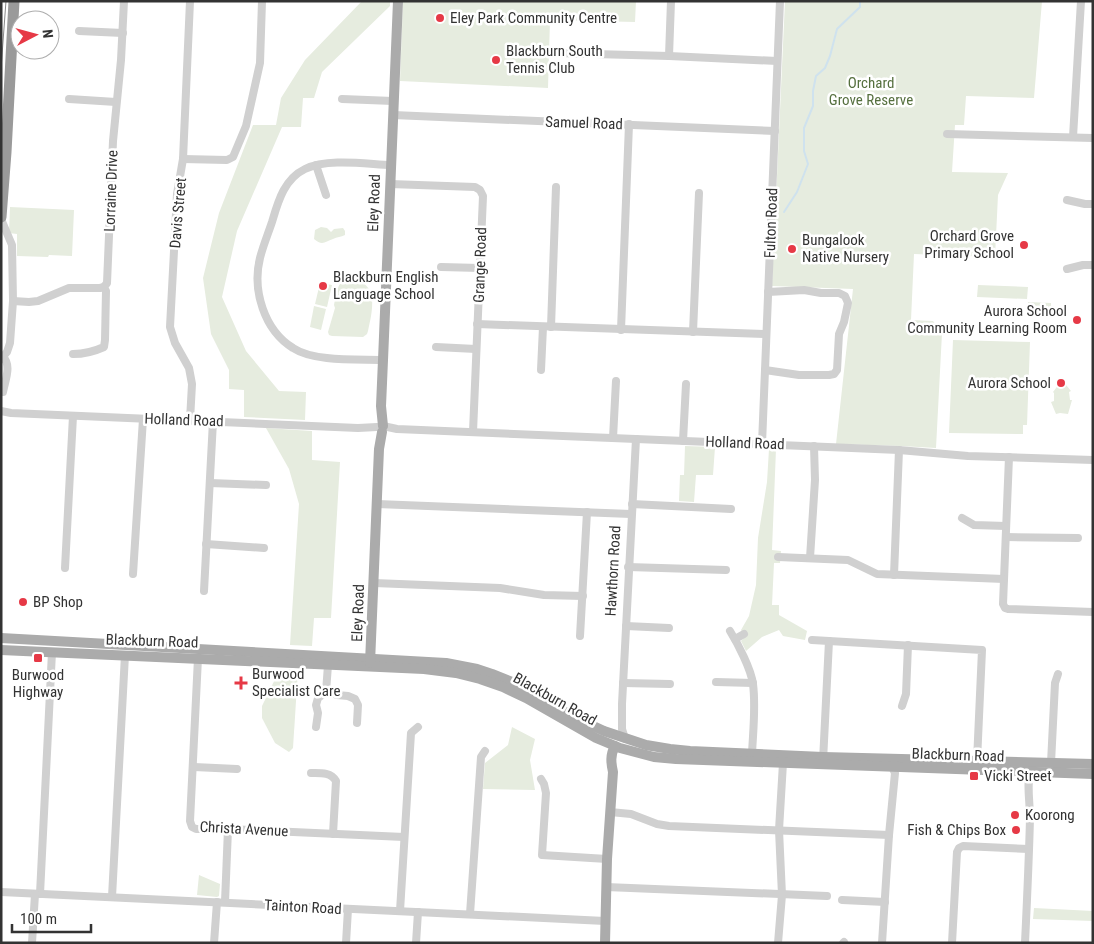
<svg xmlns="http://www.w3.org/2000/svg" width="1094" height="944" viewBox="0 0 1094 944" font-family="'Roboto Condensed',sans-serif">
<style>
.green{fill:#e6ecdf}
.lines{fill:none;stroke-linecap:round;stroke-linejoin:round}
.stream{stroke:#cfe2ee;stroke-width:2}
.minor{stroke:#d0d0d0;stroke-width:8}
.major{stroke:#ababab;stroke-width:10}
.highway{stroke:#9a9a9a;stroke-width:11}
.tram{stroke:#888;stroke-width:1}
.poi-dot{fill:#e63946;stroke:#fff;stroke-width:2}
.labels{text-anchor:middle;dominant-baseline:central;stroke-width:5;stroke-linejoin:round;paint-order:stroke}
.poi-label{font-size:15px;fill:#333;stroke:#fff;text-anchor:start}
.park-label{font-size:15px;fill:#56703f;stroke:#fff}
.street-label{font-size:15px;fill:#333;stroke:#fff}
</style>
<rect width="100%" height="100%" fill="#fff"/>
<g class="green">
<polygon points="362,1 390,1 390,6 322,72 314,98 303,98 301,127 282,127 237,231 222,297 246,351 279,391 306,392 305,420 244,417 244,390 229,389 229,370 211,334 203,278 219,213 253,125 276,125 281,98 305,60"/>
<polygon points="403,1 636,1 635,22 550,20 548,88 400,81"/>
<polygon points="785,1 1042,1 1034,98 966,96 964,125 955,125 952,172 1008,173 998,195 995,257 914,254 911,320 933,321 942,333 936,448 901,446 836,444 853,289 772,286"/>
<polygon points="10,207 74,210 72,256 49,255 48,257 17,256 17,234 9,233"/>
<path d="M321,227l6,1 4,4 3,-3 9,-1 2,3v4c-4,2 -8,2 -12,4 -8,3 -11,7 -19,0l1,-9z"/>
<path d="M347,277c12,0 25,10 25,22 1,11 -2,22 -4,32l-1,3 -4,3 -31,-1 -3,-1 -1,-3 7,-24 -1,-3c2,-10 3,-23 13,-28z"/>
<polygon points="320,283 332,285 327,307 315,304"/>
<polygon points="978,285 1028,287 1027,299 977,297"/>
<polygon points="1028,302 1051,303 1051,315 1028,314"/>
<polygon points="314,306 326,309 321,330 310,327"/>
<polygon points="953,340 1030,342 1027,425 1023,425 1023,434 949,433"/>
<polygon points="1062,380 1071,391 1069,392 1070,400 1072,400 1068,414 1060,413 1056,414 1051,402 1054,401 1054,393 1053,392"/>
<polygon points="266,428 312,431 312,460 340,462 331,618 314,618 312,646 290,645 299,504 289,469"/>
<polygon points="685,446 715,447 713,475 696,475 694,502 679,501 680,475 684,475"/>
<polygon points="769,449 776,449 772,550 781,551 780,563 774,563 772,605 779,605 779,615 807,631 805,640 783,636 779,630 762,637 746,651 741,641 745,637 741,630 749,616 756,585 758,538 767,482"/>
<polygon points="280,669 298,670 293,748 289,752 275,743 262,718 262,706"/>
<polygon points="512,727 535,739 530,760 535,790 483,789 485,763 508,745"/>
<polygon points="199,875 220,884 219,896 217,897 197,895"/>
<polygon points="1034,908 1093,911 1093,921 1033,919"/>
</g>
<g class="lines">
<polyline class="stream" points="784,212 797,192 808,164 804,151 804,128 813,106 813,91 816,76 825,68 830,56 837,29 860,7 860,1"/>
<g class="minor">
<polyline points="79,31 123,33"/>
<polyline points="556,53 669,56 777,61"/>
<polyline points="669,56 671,1"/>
<polyline points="69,99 116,102"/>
<polyline points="342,99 393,101"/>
<polyline points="393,115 775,131"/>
<polyline points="947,134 1093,138"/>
<polyline points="1073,137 1081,1"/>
<polyline points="183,159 227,160 233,157 246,126 260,63 262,1"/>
<polyline points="316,165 326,195"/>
<polyline points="390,184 475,187 480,190 483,196 473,432"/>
<polyline points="1067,200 1085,204 1093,204"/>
<polyline points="1,219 12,245 13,301 10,343 7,352 1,359"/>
<polyline points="441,267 480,268"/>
<polyline points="1067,269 1083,265 1093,265"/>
<polyline points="13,301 29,302 38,301 69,288 100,288 104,287"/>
<polyline points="477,324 766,334"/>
<polyline points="551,327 556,187"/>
<polyline points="621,330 629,124"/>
<polyline points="693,332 699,193"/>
<polyline points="436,347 476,349"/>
<path d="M73,354c12,0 20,-2 31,-7l1,-7 1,-49 -2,-4 3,-4 6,-142 8,-81 3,-59"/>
<path d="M383,360c-25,-1 -69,2 -90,-12 -29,-18 -41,-58 -33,-90 3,-12 8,-24 12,-36 6,-20 12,-43 33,-53 23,-11 60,-5 86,-4"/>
<polyline points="541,370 543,327"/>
<polyline points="765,370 799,375 829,375 834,374 837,370 839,334 844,322 848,303 845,296 839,293 821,293 804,290 768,292"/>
<path d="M3,392c2,-11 9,-27 0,-35"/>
<polyline points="1,411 11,413 358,428 377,427"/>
<polyline points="190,420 192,384 189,368 175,343 170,327 177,194 183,159 190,1"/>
<polyline points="383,426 397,429 899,450 968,456 1093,460"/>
<polyline points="613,438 616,381"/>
<polyline points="683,441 686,384"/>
<polyline points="762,444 780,1"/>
<polyline points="1009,457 1003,604 1005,608 1008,609 1093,612"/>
<polyline points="210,483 266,485"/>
<polyline points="377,504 631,514"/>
<polyline points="632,504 731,509"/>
<polyline points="962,518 974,525 1006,526"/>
<polyline points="1006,537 1078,538"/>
<polyline points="206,544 264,548"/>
<polyline points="778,557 848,560 877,574 1004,579"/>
<polyline points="810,558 815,480 814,446"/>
<polyline points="628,567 726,570"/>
<polyline points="65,568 73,416"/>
<polyline points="133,574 143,419"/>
<polyline points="894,575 899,450"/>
<polyline points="374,583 500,588 544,595 583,596"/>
<polyline points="204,591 213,421"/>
<polyline points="626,626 669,628"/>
<path d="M730,631c8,13 21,38 23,53 3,23 0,47 -1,70"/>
<polyline points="580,636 587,512"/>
<polyline points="735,639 744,634"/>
<polyline points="812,640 982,650 977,761"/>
<polyline points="198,658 190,821 192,827 196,829 228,829 404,837"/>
<polyline points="716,682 753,683"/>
<polyline points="623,683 670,684"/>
<polyline points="326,692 328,665"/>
<polyline points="902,706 906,694 908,645"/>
<polyline points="316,727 318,713 316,705 318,698 326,692 337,695 348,696 355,699 358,705 357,723"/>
<polyline points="625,739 622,729 622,704 636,439"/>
<polyline points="823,761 829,641"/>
<polyline points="1051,763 1055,683 1058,674"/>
<polyline points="194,767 237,769"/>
<path d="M311,773c9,0 20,-1 25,8l-3,53"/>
<polyline points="541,779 544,784 546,793 542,855 607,859"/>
<polyline points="610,812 631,814 657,824 669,826 889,835"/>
<polyline points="606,887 827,896"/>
<polyline points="1,892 605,921"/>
<polyline points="40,894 52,652"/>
<polyline points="112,897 125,655"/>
<polyline points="842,900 885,902"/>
<polyline points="225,902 228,829"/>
<polyline points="400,911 411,733 418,727"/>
<polyline points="470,914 481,757 485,751"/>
<polyline points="32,943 35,894"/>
<polyline points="214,943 217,902"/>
<polyline points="346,943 348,909"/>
<polyline points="416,943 418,912"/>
<polyline points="778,943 782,895 779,830 783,763"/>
<polyline points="843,943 844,942"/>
<polyline points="882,943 889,835 895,773 892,767"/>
<polyline points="952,943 957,852 959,848 963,846 1029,849"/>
<path d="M1025,943c2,-42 4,-84 5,-125 0,-17 -4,-35 1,-51"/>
</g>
<g class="major">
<polyline points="383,426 381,406 383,360 398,1"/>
<polyline points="1,638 446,663 477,669 492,674 522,686 576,718 604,731 646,745 670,749 690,751 823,757 1093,764"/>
<polyline points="1,650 424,669 456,673 480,679 503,687 526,698 596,738 620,748 654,757 676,759 1093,774"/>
<polyline points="370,663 379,449 382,432"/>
<path d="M605,943l2,-84 6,-87c-2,-9 -3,-17 2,-26"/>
</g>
<polyline class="highway" points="1,217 6,152 14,1"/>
<polyline class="tram" points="1,69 6,1"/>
</g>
<g class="poi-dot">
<circle cx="440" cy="18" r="5"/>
<circle cx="496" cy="60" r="5"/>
<circle cx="1024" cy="245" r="5"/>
<circle cx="792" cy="249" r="5"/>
<circle cx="323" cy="286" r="5"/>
<circle cx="1077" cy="320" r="5"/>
<circle cx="1061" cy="383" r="5"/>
<circle cx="23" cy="602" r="5"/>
<rect x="33" y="653" width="10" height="10" rx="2.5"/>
<path d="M238.5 675.5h5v5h5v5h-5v5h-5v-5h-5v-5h5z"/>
<rect x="969" y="771" width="10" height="10" rx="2.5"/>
<circle cx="1015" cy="815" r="5"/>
<circle cx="1016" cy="830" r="5"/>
</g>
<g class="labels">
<g class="poi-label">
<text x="450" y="18">Eley Park Community Centre</text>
<text x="506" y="51">Blackburn South<tspan x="506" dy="17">Tennis Club</tspan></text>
<text x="1014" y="236" text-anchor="end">Orchard Grove<tspan x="1014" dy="17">Primary School</tspan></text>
<text x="802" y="240">Bungalook<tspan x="802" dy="17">Native Nursery</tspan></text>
<text x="333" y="277">Blackburn English<tspan x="333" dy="17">Language School</tspan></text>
<text x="1067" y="311" text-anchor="end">Aurora School<tspan x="1067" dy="17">Community Learning Room</tspan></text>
<text x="1051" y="383" text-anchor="end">Aurora School</text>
<text x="33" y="602">BP Shop</text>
<text x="252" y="674">Burwood<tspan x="252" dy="17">Specialist Care</tspan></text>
<text x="38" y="675" text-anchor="middle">Burwood<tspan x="38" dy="17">Highway</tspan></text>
<text x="984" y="776">Vicki Street</text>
<text x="1025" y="815">Koorong</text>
<text x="1006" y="830" text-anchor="end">Fish &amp; Chips Box</text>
</g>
<g class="park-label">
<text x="871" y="83">Orchard<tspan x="871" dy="17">Grove Reserve</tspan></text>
</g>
<g class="street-label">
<text transform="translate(584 123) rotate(2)">Samuel Road</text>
<text transform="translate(111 191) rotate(-88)">Lorraine Drive</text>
<text transform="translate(374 203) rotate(-88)">Eley Road</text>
<text transform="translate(178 213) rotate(-85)">Davis Street</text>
<text transform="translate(771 223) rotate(-88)">Fulton Road</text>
<text transform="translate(480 265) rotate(-88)">Grange Road</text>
<text transform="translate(184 420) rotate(2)">Holland Road</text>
<text transform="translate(745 443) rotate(2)">Holland Road</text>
<text transform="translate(613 571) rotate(-87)">Hawthorn Road</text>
<text transform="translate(358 613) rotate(-88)">Eley Road</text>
<text transform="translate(152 641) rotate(2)">Blackburn Road</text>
<text transform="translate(555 699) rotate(29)">Blackburn Road</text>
<text transform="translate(958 755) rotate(2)">Blackburn Road</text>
<text transform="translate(244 829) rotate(3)">Christa Avenue</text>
<text transform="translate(303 907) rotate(3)">Tainton Road</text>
</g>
</g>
<rect width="1094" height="944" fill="none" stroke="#333333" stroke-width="5"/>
<g transform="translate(35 35) rotate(84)"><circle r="24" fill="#ffffff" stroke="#adadad"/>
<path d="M0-4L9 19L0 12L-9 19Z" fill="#e63946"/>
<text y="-8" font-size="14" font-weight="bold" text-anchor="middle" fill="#333333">N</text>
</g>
<path d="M12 924v8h79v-8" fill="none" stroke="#333333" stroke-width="2.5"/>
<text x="20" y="924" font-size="15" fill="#333333" stroke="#ffffff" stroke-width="4" paint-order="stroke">100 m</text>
</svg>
